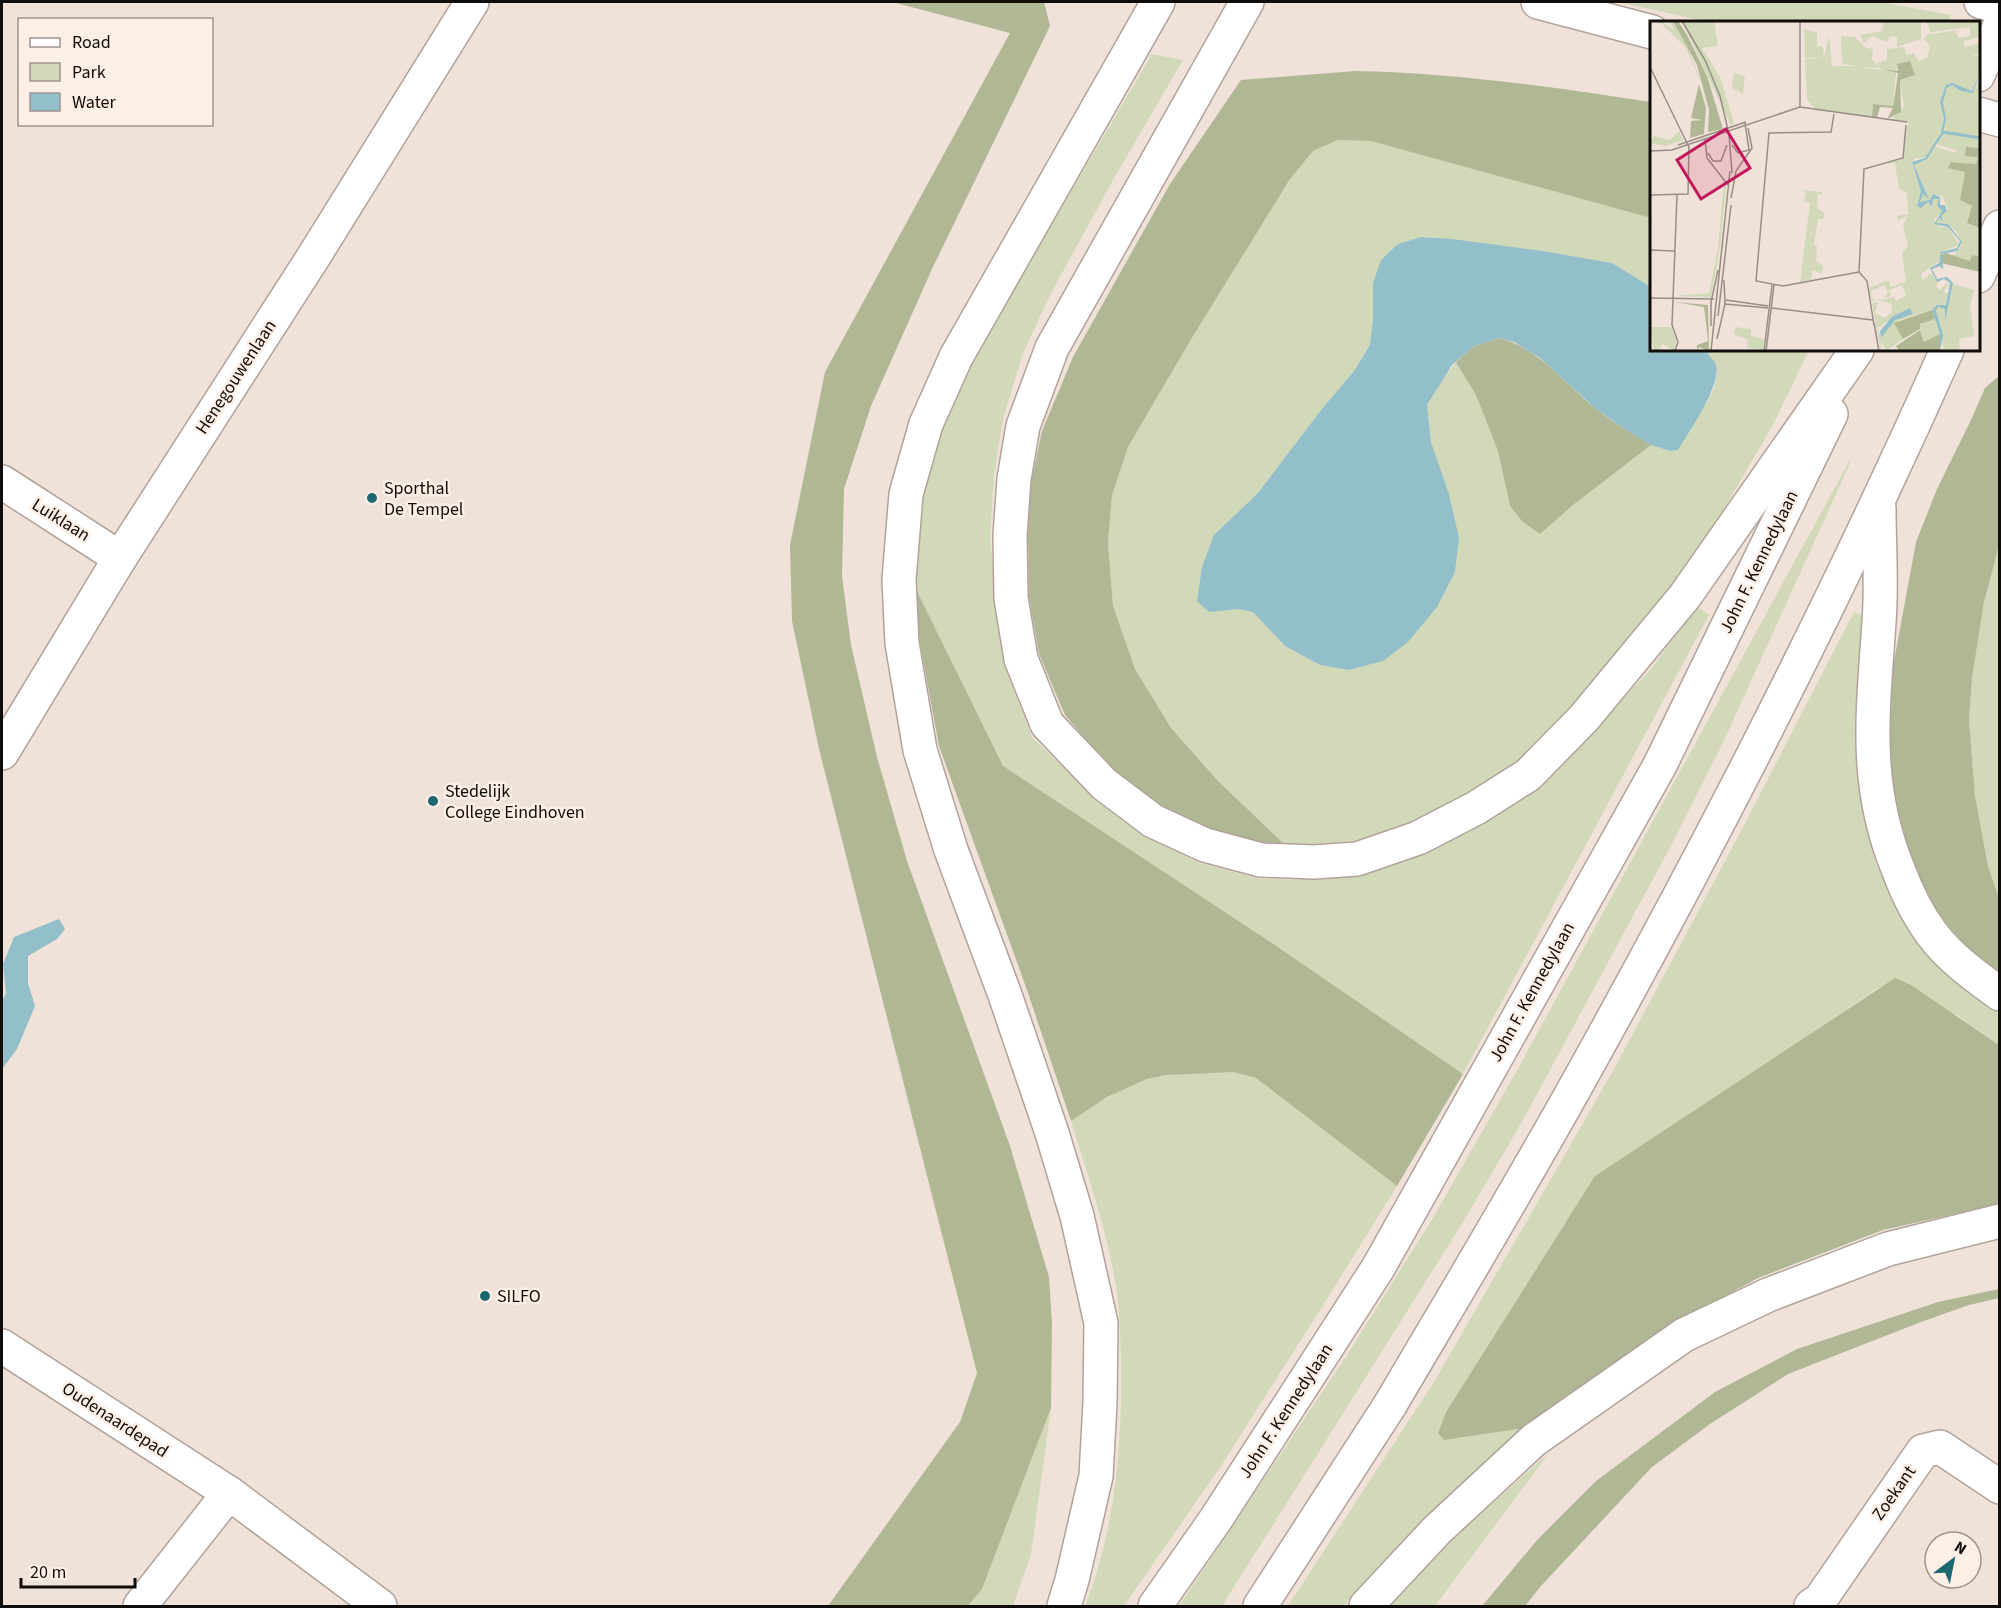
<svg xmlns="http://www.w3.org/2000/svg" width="2001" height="1608" viewBox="0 0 2001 1608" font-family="'Source Sans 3',sans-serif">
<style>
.green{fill:#d1d9b9}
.forest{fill:#afb794}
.water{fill:#92bfc9}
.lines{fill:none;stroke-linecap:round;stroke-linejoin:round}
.street-casing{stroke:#b1a29a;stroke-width:36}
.secondary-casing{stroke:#b1a29a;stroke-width:36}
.primary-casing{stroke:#b1a29a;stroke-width:36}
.highway-casing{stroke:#b1a29a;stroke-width:36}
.street{stroke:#fff;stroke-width:33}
.secondary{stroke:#fff;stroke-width:33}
.primary{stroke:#fff;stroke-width:33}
.highway{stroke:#fff;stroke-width:33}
.poi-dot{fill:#1c6870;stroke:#feefe6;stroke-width:2}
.labels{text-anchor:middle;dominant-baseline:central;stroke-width:5;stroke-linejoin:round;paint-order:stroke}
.street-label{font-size:18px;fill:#110d0a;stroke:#feefe6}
.poi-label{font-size:18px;fill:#110d0a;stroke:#feefe6;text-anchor:start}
.inset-river{fill:none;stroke:#92bfc9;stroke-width:3}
.inset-road{fill:none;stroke:#978d86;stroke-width:1.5}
.view{fill:#c2185b;fill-opacity:0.15;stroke:#c2185b;stroke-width:3}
.inset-edge{fill:none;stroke:#110d0a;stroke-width:3}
</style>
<rect width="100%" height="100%" fill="#f1e2d9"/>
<g class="green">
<polygon points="1618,2 1880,2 1951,15 1948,22 1709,22"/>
<polygon points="1152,54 1183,60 1113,180 1050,295 1022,356 1003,419 994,476 990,537 1004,663 1032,737 1093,796 1145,834 1197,862 1259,879 1321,880 1363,873 1595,729 1652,668 1697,606 1709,615 1463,1074 1272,943 1003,766 912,581 921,500 940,430 968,366"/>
<path d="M1338,140l33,1 280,77v69l-39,-24 -69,-12 -90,-12 -32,-2 -23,7 -25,74 -3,27 -16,26 -33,39 -63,83 -44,42 24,74 15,3 32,34 35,19 29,5 34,-9 72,-89 3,-34 -9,-44 -18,-52 -4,-37 11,-19 18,-24 20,33 22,56 12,55 30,27 33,-28 78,-60 19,6c15,-18 54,-61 46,-86 -2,-5 -8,-11 -11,-15h104l-36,75 -65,111 -67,93 -68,78 -55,55 -48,35 -56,26 -61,18 -47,4 -22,-1 -66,-63 -47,-53 -36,-59 -22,-63 -5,-63 4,-48 16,-48 62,-106 100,-162 23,-28z"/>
<polygon points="1851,458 1848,468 1721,747 1667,853 1523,1120 1462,1224 1222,1606 1179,1606 1347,1355 1433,1218 1515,1074"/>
<polygon points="1999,545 1999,898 1988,866 1975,796 1969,720 1972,678 1984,602"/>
<polygon points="1854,612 1863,616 1856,734 1858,780 1864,816 1876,864 1897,907 1960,983 1999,1013 1999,1045 1957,1015 1879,987 1781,1054 1565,1223 1446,1412 1438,1433 1460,1438 1525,1428 1425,1519 1343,1606 1288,1606 1434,1382 1613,1071 1740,833"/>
<path d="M1233,1072l23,6 141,108 -68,110 -108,170 -97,140h-39c30,-76 37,-159 36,-241 -1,-32 -1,-64 -8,-95 -10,-51 -27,-100 -42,-149 24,-16 50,-35 78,-42 27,-7 57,-6 84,-7z"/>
<polygon points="1051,1408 1031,1554 1013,1606 968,1606 982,1589"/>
<polygon points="1549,1453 1435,1606 1389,1606 1449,1542"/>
</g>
<g class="forest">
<polygon points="892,2 1044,2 1050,26 932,269 871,406 844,489 842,576 851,645 877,757 907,861 1010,1146 1049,1277 1052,1323 1051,1408 982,1589 968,1606 828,1606 960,1422 977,1373 819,749 792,621 790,545 825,372 1010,33"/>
<path d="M1355,71c100,2 198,16 296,31v116l-280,-77 -33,-1 -25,11 -23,28 -100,162 -62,106 -16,48 -4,48 5,63 22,63 36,59 47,53 66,63 -23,-2 -50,-12 -47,-22 -50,-36 -49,-57 -26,-61 -10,-57 -1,-61 3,-53 11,-52 31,-74 97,-173 71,-104z"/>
<path d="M1499,338c40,10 66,46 97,71 17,13 36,24 55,36l-78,60 -33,29 -18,-13 -12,-15 -12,-55 -22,-56 -20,-33 18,-16z"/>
<polygon points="1999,376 1999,545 1984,602 1972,678 1969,720 1975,796 1988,866 1999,898 1999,974 1973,954 1949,927 1925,894 1909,855 1897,814 1890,778 1890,735 1893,667 1916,542 1937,489 1971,420 1985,388"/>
<polygon points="912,581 1003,766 1272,943 1463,1074 1397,1186 1256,1078 1233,1072 1167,1075 1147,1079 1107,1097 1071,1121 1027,990 939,746 920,643"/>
<polygon points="1895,978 1911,985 1999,1045 1999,1204 1883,1230 1758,1278 1677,1322 1564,1397 1525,1428 1444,1440 1438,1433 1446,1412 1595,1176"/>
<polygon points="1999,1289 1999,1298 1969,1305 1921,1322 1788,1374 1710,1424 1652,1467 1541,1586 1525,1606 1482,1606 1538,1539 1596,1481 1715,1392 1797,1349 1938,1302"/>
</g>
<g class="water">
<path d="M1421,237l32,2 90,12 69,12 39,24 1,63h53c3,4 9,10 11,15 6,20 -28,68 -38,85l-8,1 -19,-6 -23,-14 -32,-22 -56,-51 -26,-16 -15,-4 -25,8 -22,19 -25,40 4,37 18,52 10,44 -4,34 -18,35 -29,35 -25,19 -34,9 -29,-5 -35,-19 -32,-34 -15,-3 -29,3 -12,-11 5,-34 12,-32 44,-42 63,-83 33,-39 16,-26 3,-27v-35l8,-23 17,-16z"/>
<polygon points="59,919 65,929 57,939 28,956 28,983 35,1006 17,1049 2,1069 2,1002 6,993 3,964 14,937"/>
</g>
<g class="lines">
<g class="street-casing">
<g id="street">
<polyline points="2,482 120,558"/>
<polyline points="2,1346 229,1493 380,1606"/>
<polyline points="140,1606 229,1493"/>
<polyline points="1811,1606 1820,1600 1923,1451 1940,1447 2000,1487"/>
</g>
</g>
<g class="secondary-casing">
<g id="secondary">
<polyline points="1538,2 1652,32"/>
<polyline points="1981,2 2000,6"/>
<polyline points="1978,114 2000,120"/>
<polyline points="2,753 120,558 314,256 472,2"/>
</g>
</g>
<g class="primary-casing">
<g id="primary">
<polyline points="1247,2 1052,348 1023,426 1014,479 1010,535 1011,598 1021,659 1047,724 1104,784 1153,821 1205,845 1261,860 1314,862 1357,859 1418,838 1476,808 1528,775 1584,718 1685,596 1857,350"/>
<polyline points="1064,1606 1072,1580 1096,1476 1100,1403 1101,1323 1077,1216 1052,1133 1005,995 951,850 920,750 902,643 899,580 906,494 926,424 956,357 1158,2"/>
<polyline points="1155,1606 1216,1519 1378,1268 1660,765 1831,414"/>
<polyline points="1260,1606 1390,1405"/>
<polyline points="1366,1606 1437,1530 1534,1440 1684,1335 1768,1295 1888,1249 2000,1221"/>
</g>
</g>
<g class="highway-casing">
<g id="highway">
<polyline points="1978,75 2000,25"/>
<polyline points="1978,276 2000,227"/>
<path d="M1879,508c0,38 3,77 0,114 -6,90 -16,161 19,247 9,24 19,45 34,65 18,24 43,42 68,60"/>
<path d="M1390,1405c63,-107 127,-213 187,-321 134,-240 259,-484 370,-734"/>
</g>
</g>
<use href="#street" class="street"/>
<use href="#secondary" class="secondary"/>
<use href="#primary" class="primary"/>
<use href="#highway" class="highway"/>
</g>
<g class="poi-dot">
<circle cx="372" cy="498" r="6"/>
<circle cx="433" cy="801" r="6"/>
<circle cx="485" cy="1296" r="6"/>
</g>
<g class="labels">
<g class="street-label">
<text transform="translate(236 377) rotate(-57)">Henegouwenlaan</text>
<text transform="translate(61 520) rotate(32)">Luiklaan</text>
<text transform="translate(1759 562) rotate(-64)">John F. Kennedylaan</text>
<text transform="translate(1532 992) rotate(-61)">John F. Kennedylaan</text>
<text transform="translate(1286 1411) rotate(-57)">John F. Kennedylaan</text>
<text transform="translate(115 1420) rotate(33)">Oudenaardepad</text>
<text transform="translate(1894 1493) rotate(-55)">Zoekant</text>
</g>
<g class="poi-label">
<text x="384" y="488">Sporthal<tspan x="384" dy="21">De Tempel</tspan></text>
<text x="445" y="791">Stedelijk<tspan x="445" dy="21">College Eindhoven</tspan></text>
<text x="497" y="1296">SILFO</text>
</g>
</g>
<g transform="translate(1650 21)">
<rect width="330" height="330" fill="#f1e2d9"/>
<path d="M10,0l14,9 -4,-9h3l10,14 22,56 -19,-43 -26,-26 -3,3zM32,0h32l4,25 -16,2 18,29 14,46 -3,3zM233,0h38v18l-24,8v-10l-7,-1 -3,6 -15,-6 -8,7 -4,-8 22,-4zM277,0h53v16l-17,4 2,6 15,-4v10l-9,2 9,1v18l-7,15 -5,2 -17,-8 -5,2 -6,17 4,17 -3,14 -16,25h-10l-3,6 9,26 -4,16 11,-4 4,5 1,-9 6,2 3,11 -8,9 6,7h8l11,18 -18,7 -2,9 -18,13 2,6 8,-7 6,9 3,-1 -4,4 3,5 11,-9 -6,10 4,3 -2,11 -49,16 6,18 -17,12 -5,-10v10l-9,-48 6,-1 -3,11 10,5 7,-6 -1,-9 -12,-2 15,-4 2,4 10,-6 -4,-10 -13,5 2,6 -7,2 4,-5 -4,-8 -13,6 2,9 9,-1 -10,2 -3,-13 16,-7h4l2,6 15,-6 -4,-28 6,-7 -5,-20 4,-10 -9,5 -1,-5 11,-2 -1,-21 -8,-4 -4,-26 -11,1 19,-5 5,-37 -17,-3 13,-13 -4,-26 14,-4 -17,-12 -4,42 -20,-2 -1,13 -56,-7 -9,-11 -2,-40 19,-2 -19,1 -1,-29 13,4v13l6,1 1,10 5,-21 3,30h25l-14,-2 -2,-15v-13l14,1 11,11 7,1 -1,10 7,9 -20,-1 37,5 -16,-3 -3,-6 10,-3v-11l17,-2 3,8 7,-2 4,8 9,-3 3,-12 -6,-7 5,-6 4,1 23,-4 2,8 12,-2v-9l-40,5zM260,287l3,6 -18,6 -14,17 -4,-9zM84,52l11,3 -2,18 -11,-6zM330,58v69l-13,-1 -2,8 14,1 -4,8 -24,-2 -2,6 16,4 -5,28 12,6 -5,17 13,5v29l-7,-1 -3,5 -17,-5 8,-10 -3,-12 -7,-7 -15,-4 3,-5 4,3 -2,-5 7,-6 -6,-14 -9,-2 -3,6 -10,2 3,-8 6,4 -15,-33 14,-8 6,-11 21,7 1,-3 -20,-6 9,-14 -2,-32 7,-13 23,8zM29,110l4,9 -18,6 -15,-3 4,-7 16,4zM74,157l2,9 -6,59 -9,51 -36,-1 34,-3 9,-44zM150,169l22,2v4l-4,-2 -1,14 7,5v6h-6l-4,26 3,1 -1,15 7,5 -1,8 -10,-4 -1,10 -11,2 10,-80h-6l2,-10zM303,263l21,6 -4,15 4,31 -15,3 1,12h-16l-8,-40 2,-4 7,2v12zM285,298l5,15 -16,8 -5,-17zM1,306h20l5,13 -2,11 -12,-7 -3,7h-5zM85,306l16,2v6l13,5 -1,9 -16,-1 1,-8 -14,-6z" fill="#d1d9b9" fill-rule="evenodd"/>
<path d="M23,0h5l9,14 20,41 16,53 -15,3 1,-22 -12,-45zM260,40l5,14 -15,5 1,32 -14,7 6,-11 -13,-1 -3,10h-5l1,-13 20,2 2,-11 3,-22 -18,-4 18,2 -1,-7zM49,63l7,24 -2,26 -14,4 1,-17 11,-1 -11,-2zM316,126l14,1v80l-13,-5 5,-17 -12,-6 5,-28 -17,-4 3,-6 25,2 2,-7 -13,-1zM296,232l24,8 2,-6 8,2v15l-39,-9 1,-8zM25,281l33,3 1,46 -10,-4 -2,4v-6l11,-4 -4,-34zM282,289l3,9 -15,5v5l-17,10 -9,-16zM270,309l4,12 16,-8v17h-41l-3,-5z" fill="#afb794"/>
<path d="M330,53l-7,19 -12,-2 -9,-6 -5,3 -4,14 3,17 -3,15 -16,25 -13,6 15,34 -6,-5 -3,8 10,-2 3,-6 7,3v8h5l2,6 -6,5 2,5 -4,-3 -3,5 12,1 14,18 -5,9 -15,3 1,16 -3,-4 -8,3 5,10 10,-2 6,6 -8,39v-13l-7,-2 -2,4 7,24 -3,16v-17l-8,-24 5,-5h9l4,-22 -6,-4 -7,3 -7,-14 9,-5 2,-11 16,-4 3,-7 -12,-14 -14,-3 8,-13 -5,-6 2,-6h-6l-1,8 -4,-5 -7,6 -4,-2 4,-15 -9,-29 13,-4 16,-25 3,-14 -4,-17 6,-17 6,-2 20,8zM260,287l3,6 -18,6 -14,18 -1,-7 12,-14z" fill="#92bfc9"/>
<path class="inset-river" d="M293,111l37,6"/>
<path class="inset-road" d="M32,0l23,39 15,36 9,38 3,39M0,46l33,68M150,57v-57M150,86l107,15M184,93l-3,18 -62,1 -13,148 27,5 76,-14M55,118l2,19 21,27M28,124l68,-23M82,124l6,8 11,-3 -4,-27M0,130l22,-1 128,-43v-30M58,132l5,8h8l6,-16M0,174l38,-1 1,-47 -6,-12M81,177l5,-27 16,-23 -4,-20M0,229l25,1M209,251l5,-103 39,-11 3,-33M209,251l8,9 7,44M0,277l64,1M76,279l42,6M75,283l43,4M122,287l101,12M68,295l13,-111M224,302l5,28M61,305v-24l7,-32M67,318l8,-35 -1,-24M25,330l3,-9 -6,-17 5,-130M61,330l19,-180M114,330l8,-66M116,330l8,-66"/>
<path class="view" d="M76,108l24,39 -49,31 -24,-39z"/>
<rect width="330" height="330" class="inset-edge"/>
</g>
<rect width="2001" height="1608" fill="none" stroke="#110d0a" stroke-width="6"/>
<rect x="18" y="18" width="195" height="108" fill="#feefe6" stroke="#9f958e" stroke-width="1.5"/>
<rect x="30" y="38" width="30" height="9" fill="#ffffff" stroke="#9f958e" stroke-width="1.5"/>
<text x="72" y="48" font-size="18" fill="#110d0a">Road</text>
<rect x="30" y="63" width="30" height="18" fill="#d1d9b9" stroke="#9f958e" stroke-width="1.5"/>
<text x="72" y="78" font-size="18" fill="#110d0a">Park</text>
<rect x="30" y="93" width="30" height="18" fill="#92bfc9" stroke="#9f958e" stroke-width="1.5"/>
<text x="72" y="108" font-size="18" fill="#110d0a">Water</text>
<g transform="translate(1953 1560) rotate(32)"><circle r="28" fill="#feefe6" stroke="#9f958e" stroke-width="1.5"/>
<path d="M0-4.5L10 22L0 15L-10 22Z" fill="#1c6870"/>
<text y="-9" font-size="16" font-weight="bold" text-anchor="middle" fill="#110d0a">N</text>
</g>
<path d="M21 1578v9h114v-9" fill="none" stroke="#110d0a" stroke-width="3"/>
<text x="30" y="1578" font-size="18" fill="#110d0a" stroke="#feefe6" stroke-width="4.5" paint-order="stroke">20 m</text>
</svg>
